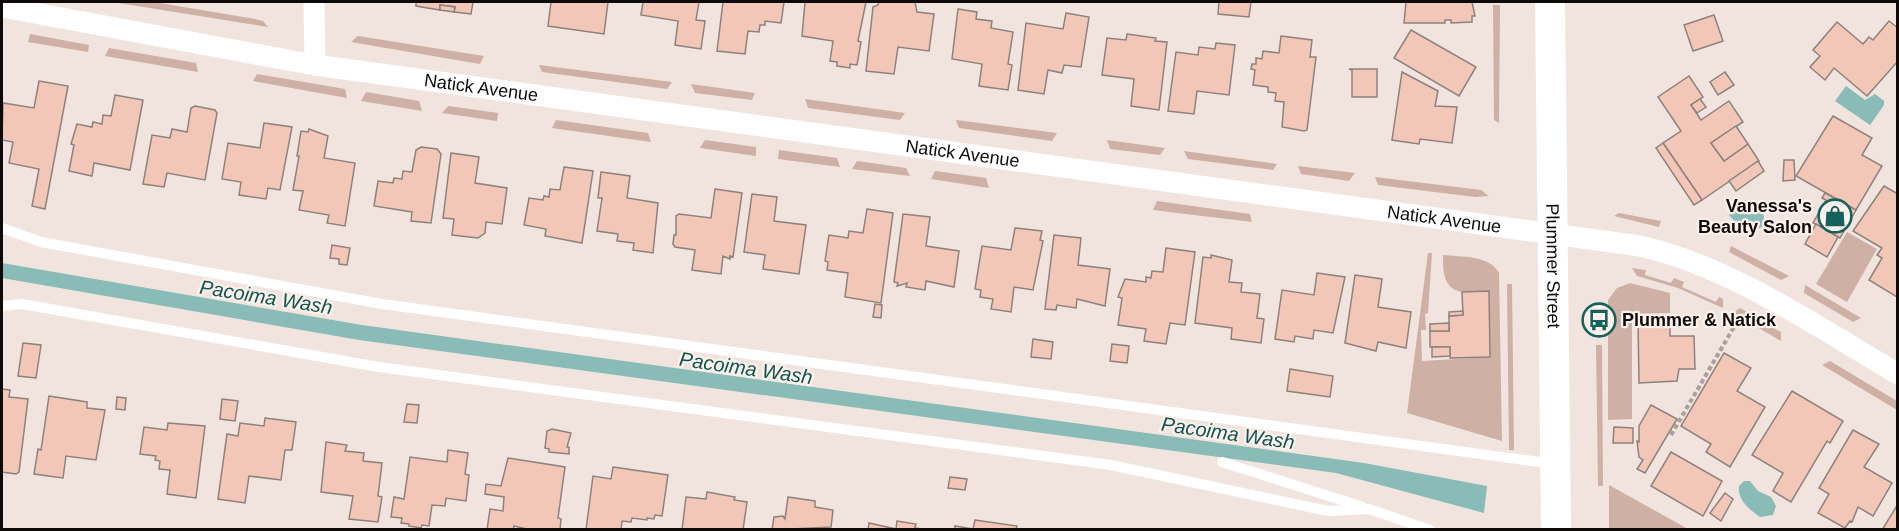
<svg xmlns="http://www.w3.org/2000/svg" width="1899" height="531" viewBox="0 0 1899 531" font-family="Arial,sans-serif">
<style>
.green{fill:#ceb0a4}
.water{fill:#89bcb6}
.building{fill:#f2c7b7;stroke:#8e827d;stroke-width:1.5}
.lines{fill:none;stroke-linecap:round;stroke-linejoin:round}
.path{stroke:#a99f9b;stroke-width:4;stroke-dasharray:4.5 3;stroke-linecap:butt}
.lane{stroke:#fff;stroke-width:10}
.street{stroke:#fff;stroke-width:21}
.secondary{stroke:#fff;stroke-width:30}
.labels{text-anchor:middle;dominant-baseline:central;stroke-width:4.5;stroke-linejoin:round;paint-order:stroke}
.street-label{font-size:18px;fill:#0e0a09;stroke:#fef1ec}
.poi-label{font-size:18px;font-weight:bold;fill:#0e0a09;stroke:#fef1ec;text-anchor:end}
.water-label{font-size:20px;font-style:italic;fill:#0d5650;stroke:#fef1ec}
</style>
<rect width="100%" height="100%" fill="#f1e4df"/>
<g class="green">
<polygon points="112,2 154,2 255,19 263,21 268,27"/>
<polygon points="1493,5 1500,5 1499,123 1494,120"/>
<polygon points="30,34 89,45 88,52 28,42"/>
<polygon points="358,36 484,56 480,64 351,42"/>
<polygon points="109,48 196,63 198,72 105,56"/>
<polygon points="539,65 672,82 667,89 542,72"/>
<polygon points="257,74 345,89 347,98 253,81"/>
<polygon points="691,84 755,93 752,100 695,93"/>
<polygon points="366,92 419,101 422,111 361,101"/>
<polygon points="805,99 905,113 900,120 808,108"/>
<polygon points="448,106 498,113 497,121 442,113"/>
<polygon points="556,120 648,133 651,142 552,128"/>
<polygon points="956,120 1057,133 1052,141 959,128"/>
<polygon points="705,140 756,147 756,156 700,148"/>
<polygon points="1107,140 1165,148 1160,155 1110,149"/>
<polygon points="779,150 837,158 840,167 778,159"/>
<polygon points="1184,151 1277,164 1273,170 1188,159"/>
<polygon points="857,161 906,168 910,176 852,169"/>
<polygon points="1298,166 1355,173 1349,181 1301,174"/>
<polygon points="935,171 986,178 989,188 931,179"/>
<polygon points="1375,177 1481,190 1489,196 1475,197 1378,185"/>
<polygon points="1157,201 1250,214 1252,222 1153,210"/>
<polygon points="1619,213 1661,221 1659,227 1614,216"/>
<polygon points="1847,232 1877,249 1847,302 1816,284"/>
<polygon points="1731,246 1789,276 1781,280 1729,252"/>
<path d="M1428,253h4l-4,60 -3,1 1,16h-5l1,31 68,-4 -28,-65c-19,-3 -19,-21 -19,-37 18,2 47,0 56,18l3,168 -95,-28z"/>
<polygon points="1632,268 1646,270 1645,275 1671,283 1674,278 1684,282 1682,287 1716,302 1719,297 1723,299 1723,308 1678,288 1637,276"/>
<polygon points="1630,283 1670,293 1670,313 1632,314 1632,419 1608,420 1608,300 1617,288"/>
<polygon points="1507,284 1512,284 1514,450 1509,450"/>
<polygon points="1805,285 1861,318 1853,322 1804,293"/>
<polygon points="1740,308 1754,316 1752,321 1764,327 1766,324 1781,332 1781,341 1733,313"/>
<polygon points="1596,345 1602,345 1603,486 1598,486"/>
<polygon points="1830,361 1897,401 1897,410 1822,365"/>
<polygon points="1609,485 1688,529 1609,529"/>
</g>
<g class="water">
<polygon points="1846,86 1865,100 1875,94 1884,101 1884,105 1870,125 1835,101"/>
<polygon points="1744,200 1755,201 1764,216 1763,226 1756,230 1747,229 1744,221 1735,222 1729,215 1734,202"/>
<polygon points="2,263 362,325 1364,463 1487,486 1484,513 1336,473 359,340 2,278"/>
<path d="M1744,481h6l8,10 13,6 5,9 -3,9 -13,2c-10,-7 -23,-17 -21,-31z"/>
</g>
<g class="building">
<polygon points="416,2 473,2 471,14 454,12 455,7 440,5 440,10 416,6"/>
<polygon points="551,2 608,2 604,34 548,26"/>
<polygon points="643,2 699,2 696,20 705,21 701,49 675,45 678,21 641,15"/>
<polygon points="723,2 784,2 781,23 765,21 765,25 760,25 759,32 748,31 745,54 717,51"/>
<polygon points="805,2 866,2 858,41 861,42 857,65 850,64 850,68 837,66 837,62 830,61 833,41 802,36"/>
<polygon points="879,2 915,2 917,12 934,14 929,51 898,47 894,74 866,71 873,7 878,5"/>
<polygon points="1219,2 1251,2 1249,17 1218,14"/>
<polygon points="1406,2 1472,2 1475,16 1472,16 1472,22 1451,23 1451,20 1445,20 1445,23 1404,23"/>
<polygon points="440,5 455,7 454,12 440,10"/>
<polygon points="958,9 977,12 976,19 992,21 991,28 1013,32 1008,64 1012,65 1008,90 979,86 982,64 952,59"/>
<polygon points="1066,13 1089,17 1081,67 1064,65 1062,73 1048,70 1044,94 1018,90 1026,23 1063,29"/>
<polygon points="1714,15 1723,41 1693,51 1684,25"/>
<polygon points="1889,21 1898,28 1898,61 1867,96 1834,68 1825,80 1810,67 1820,56 1813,50 1837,22 1863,44 1869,37 1873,40"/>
<polygon points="1411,30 1476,67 1459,96 1394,58"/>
<polygon points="1127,34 1156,38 1155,41 1167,42 1159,110 1131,106 1134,79 1102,75 1107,38 1126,40"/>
<polygon points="1281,36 1312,40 1310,57 1316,57 1307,130 1304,131 1282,127 1284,102 1275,101 1276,93 1268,92 1268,87 1253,85 1255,70 1251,69 1252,64 1256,64 1256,58 1262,59 1263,51 1279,53"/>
<polygon points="1216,43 1235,45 1229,95 1197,91 1194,114 1168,111 1176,52 1198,55 1199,47 1215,49"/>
<polygon points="1349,69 1377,69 1377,97 1352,97 1352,70"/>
<polygon points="1402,72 1438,91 1435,106 1457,107 1452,143 1420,139 1419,144 1392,140"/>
<polygon points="1725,72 1734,85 1718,95 1710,82"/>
<polygon points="1689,76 1703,97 1691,105 1701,120 1729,101 1743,122 1711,143 1724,161 1748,144 1759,161 1702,200 1663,143 1681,131 1658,97"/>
<polygon points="39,81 68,86 45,209 32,206 39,169 9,163 13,142 2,140 3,103 34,108"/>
<polygon points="115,95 143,100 130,170 94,163 92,176 69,171 74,145 71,144 77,124 92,127 93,122 102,124 103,115 111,116"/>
<polygon points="1700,99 1706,107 1697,113 1691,105"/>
<polygon points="195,106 215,110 217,113 205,180 167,173 164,187 143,184 152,135 170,138 172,129 187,132 191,108"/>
<polygon points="1833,116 1872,138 1862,155 1882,166 1856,210 1796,176"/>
<polygon points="264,123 292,127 280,190 268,188 266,199 239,195 241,182 222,179 228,143 260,148"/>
<polygon points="1736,126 1748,144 1724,161 1711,143"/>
<polygon points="309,129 328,136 324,158 355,163 345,226 327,223 329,215 299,210 303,191 293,190 299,156 297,156 301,131 308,132"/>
<polygon points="1663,143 1702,200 1694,205 1656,148"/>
<polygon points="421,147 437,149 441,154 431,223 411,221 412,212 374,206 378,181 393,183 394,178 402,179 403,171 412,172 416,150"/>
<polygon points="451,153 479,157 475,183 507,188 502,224 486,222 485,233 478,238 452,235 454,219 443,218"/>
<polygon points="1784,160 1794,160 1795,180 1783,181"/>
<polygon points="1758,161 1764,171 1736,191 1729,181"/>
<polygon points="564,167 593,171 582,243 545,236 546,229 524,225 529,198 543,200 544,196 549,197 550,189 560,190"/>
<polygon points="601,172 630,176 627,198 658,203 653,253 633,250 634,243 617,241 618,234 597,231 602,198 598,198"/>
<polygon points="1884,186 1898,194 1897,297 1869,280 1882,258 1877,255 1882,248 1853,231"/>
<polygon points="715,189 742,193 733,257 730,256 730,259 723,256 721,274 692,270 695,250 675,247 673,244 674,235 676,235 676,216 679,214 711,218"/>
<polygon points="1825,193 1856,210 1840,238 1813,223 1826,200 1822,198"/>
<polygon points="752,194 777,197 774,221 806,225 799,274 763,269 765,255 744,252"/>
<polygon points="867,209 893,213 881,303 845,297 848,273 827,270 828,262 825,261 829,235 848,238 849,231 863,233"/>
<polygon points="903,214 930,217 926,246 959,251 954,287 926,281 925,290 906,287 907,283 897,286 898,283 894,282"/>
<polygon points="1816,224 1838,237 1827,257 1805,244"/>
<polygon points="1015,228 1042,231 1040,240 1043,241 1033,290 1014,287 1011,312 991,309 993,299 980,297 981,290 975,289 982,246 1011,250"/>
<polygon points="1054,235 1081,238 1078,265 1110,269 1105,306 1077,299 1076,308 1057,305 1056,310 1045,309"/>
<polygon points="332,245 350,248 347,265 339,264 339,259 330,258"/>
<polygon points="1166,248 1195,252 1185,325 1170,323 1166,344 1144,341 1146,329 1118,325 1122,298 1118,297 1125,279 1146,282 1146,277 1151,278 1152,271 1163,272"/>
<polygon points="1211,255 1232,260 1229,282 1242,283 1241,292 1260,294 1257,318 1264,319 1261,343 1231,339 1232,328 1195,323 1203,257 1211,258"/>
<polygon points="1317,273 1345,277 1333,333 1314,330 1313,339 1295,336 1294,342 1275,339 1282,290 1314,295"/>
<polygon points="1355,275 1382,279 1378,307 1411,312 1406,348 1378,342 1376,351 1345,343"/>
<polygon points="1489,291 1490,357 1450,358 1450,347 1430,347 1430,331 1449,331 1449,316 1463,315 1462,292"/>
<polygon points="875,304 882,305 881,318 873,317"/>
<polygon points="1463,311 1463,315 1449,316 1449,312"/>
<polygon points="1656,319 1656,324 1670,324 1670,336 1694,336 1695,369 1679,369 1677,381 1639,383 1638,320"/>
<polygon points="1449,323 1449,331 1430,331 1430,324"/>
<polygon points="1033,339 1053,342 1051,359 1031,357"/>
<polygon points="23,343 41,345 36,378 18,376"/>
<polygon points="1112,344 1129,346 1127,363 1110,361"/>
<polygon points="1432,347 1450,347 1450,356 1432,357"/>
<polygon points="1724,353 1751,368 1737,391 1765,407 1730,467 1706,452 1711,444 1681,426"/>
<polygon points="1290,369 1333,376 1330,397 1287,391"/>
<polygon points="2,389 10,390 9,397 28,399 19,472 16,474 2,472"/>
<polygon points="1792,391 1843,421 1830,443 1827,441 1791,502 1773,491 1783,473 1752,455"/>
<polygon points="49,396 87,402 87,408 105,410 96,460 66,456 63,478 34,474 38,449 41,450"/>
<polygon points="117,397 126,398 125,410 116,409"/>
<polygon points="222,399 238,401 235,421 220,419"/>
<polygon points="407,404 419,405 417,423 404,422"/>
<polygon points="1651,405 1677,419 1645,473 1637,469 1643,460 1639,457 1637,441 1639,442 1639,426"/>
<polygon points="265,418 296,422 292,450 285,450 281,480 249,476 245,503 218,499 227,434 238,436 240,423 264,426"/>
<polygon points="168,423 205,426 196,498 167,494 170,470 159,469 160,461 155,460 156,456 140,454 144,427 167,430"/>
<polygon points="1614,427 1633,428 1633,443 1613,443"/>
<polygon points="552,429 571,433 567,447 569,447 569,454 549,452 549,449 545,448 547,431"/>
<polygon points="1853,430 1879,444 1864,467 1892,483 1873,516 1858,507 1852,522 1850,521 1845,528 1818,513 1829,494 1819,488"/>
<polygon points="326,442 347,445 345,451 364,453 363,461 382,463 378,496 382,497 378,522 349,519 353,496 321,492"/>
<polygon points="448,450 468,453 465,474 469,475 466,501 446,498 445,506 432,505 429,526 422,525 421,528 409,526 409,524 401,523 402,518 391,517 394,497 404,499 410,457 447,462"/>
<polygon points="1671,452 1722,481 1703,516 1651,486"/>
<polygon points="508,458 565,467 558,518 561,519 560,530 531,530 514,526 513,530 487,530 490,509 503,511 504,497 485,494 486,484 501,486"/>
<polygon points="613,467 668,475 662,516 655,515 654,519 647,518 647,520 632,518 631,522 622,521 621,530 586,530 593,476 611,479"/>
<polygon points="950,477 967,479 965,490 948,488"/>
<polygon points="707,492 735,497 734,500 747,502 743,530 682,530 686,497 706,499"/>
<polygon points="1725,493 1733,499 1721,521 1710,513"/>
<polygon points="788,497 815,501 815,507 833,510 831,527 772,530 774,517 783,516 785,519"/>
<polygon points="1898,504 1898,530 1882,530"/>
<polygon points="975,520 1017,526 1016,530 955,530 955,526 973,529"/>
<polygon points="897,521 916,524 915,528 928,530 868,530 869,523 896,529"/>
</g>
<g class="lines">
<polyline class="path" points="1671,435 1738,320"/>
<g class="lane">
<polyline points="2,228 41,242 382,304 1554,464"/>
<polyline points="2,306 22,304 379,367 1111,465 1328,511 1369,509 1430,530"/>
<polyline points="1222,462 1363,507"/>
</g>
<g class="street">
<polyline points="314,2 315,65"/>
<path id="s1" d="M2,7l313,58 1325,181c90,20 179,82 258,128"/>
</g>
<path class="secondary" id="s2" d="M1550,2l6,528"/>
</g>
<defs>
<g id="shop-ring" transform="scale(1.725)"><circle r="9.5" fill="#fef1ec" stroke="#15625c" stroke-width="1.5"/><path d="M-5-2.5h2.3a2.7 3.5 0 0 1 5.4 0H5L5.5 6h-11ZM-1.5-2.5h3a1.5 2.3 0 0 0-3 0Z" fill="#15625c"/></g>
<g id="bus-ring" transform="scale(1.725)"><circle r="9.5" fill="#fef1ec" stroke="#15625c" stroke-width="1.5"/><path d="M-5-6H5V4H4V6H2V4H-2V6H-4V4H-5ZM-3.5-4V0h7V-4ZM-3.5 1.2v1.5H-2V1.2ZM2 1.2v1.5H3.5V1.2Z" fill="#15625c"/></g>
</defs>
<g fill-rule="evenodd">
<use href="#shop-ring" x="1835" y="216"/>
<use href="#bus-ring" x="1599" y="320"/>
</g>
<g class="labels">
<g class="street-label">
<text stroke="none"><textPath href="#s1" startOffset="486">Natick Avenue</textPath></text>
<text stroke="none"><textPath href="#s1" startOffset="972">Natick Avenue</textPath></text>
<text stroke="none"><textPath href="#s1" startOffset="1458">Natick Avenue</textPath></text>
<text stroke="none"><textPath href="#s2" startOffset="264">Plummer Street</textPath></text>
</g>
<g class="poi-label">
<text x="1812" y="206">Vanessa's<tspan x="1812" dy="21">Beauty Salon</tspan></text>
<text x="1622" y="320" text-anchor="start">Plummer &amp; Natick</text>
</g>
<g class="water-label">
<text transform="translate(266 297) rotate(9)">Pacoima Wash</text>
<text transform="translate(746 368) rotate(8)">Pacoima Wash</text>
<text transform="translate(1228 433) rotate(8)">Pacoima Wash</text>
</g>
</g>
<rect width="1899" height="531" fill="none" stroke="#0e0a09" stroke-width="6"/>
</svg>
